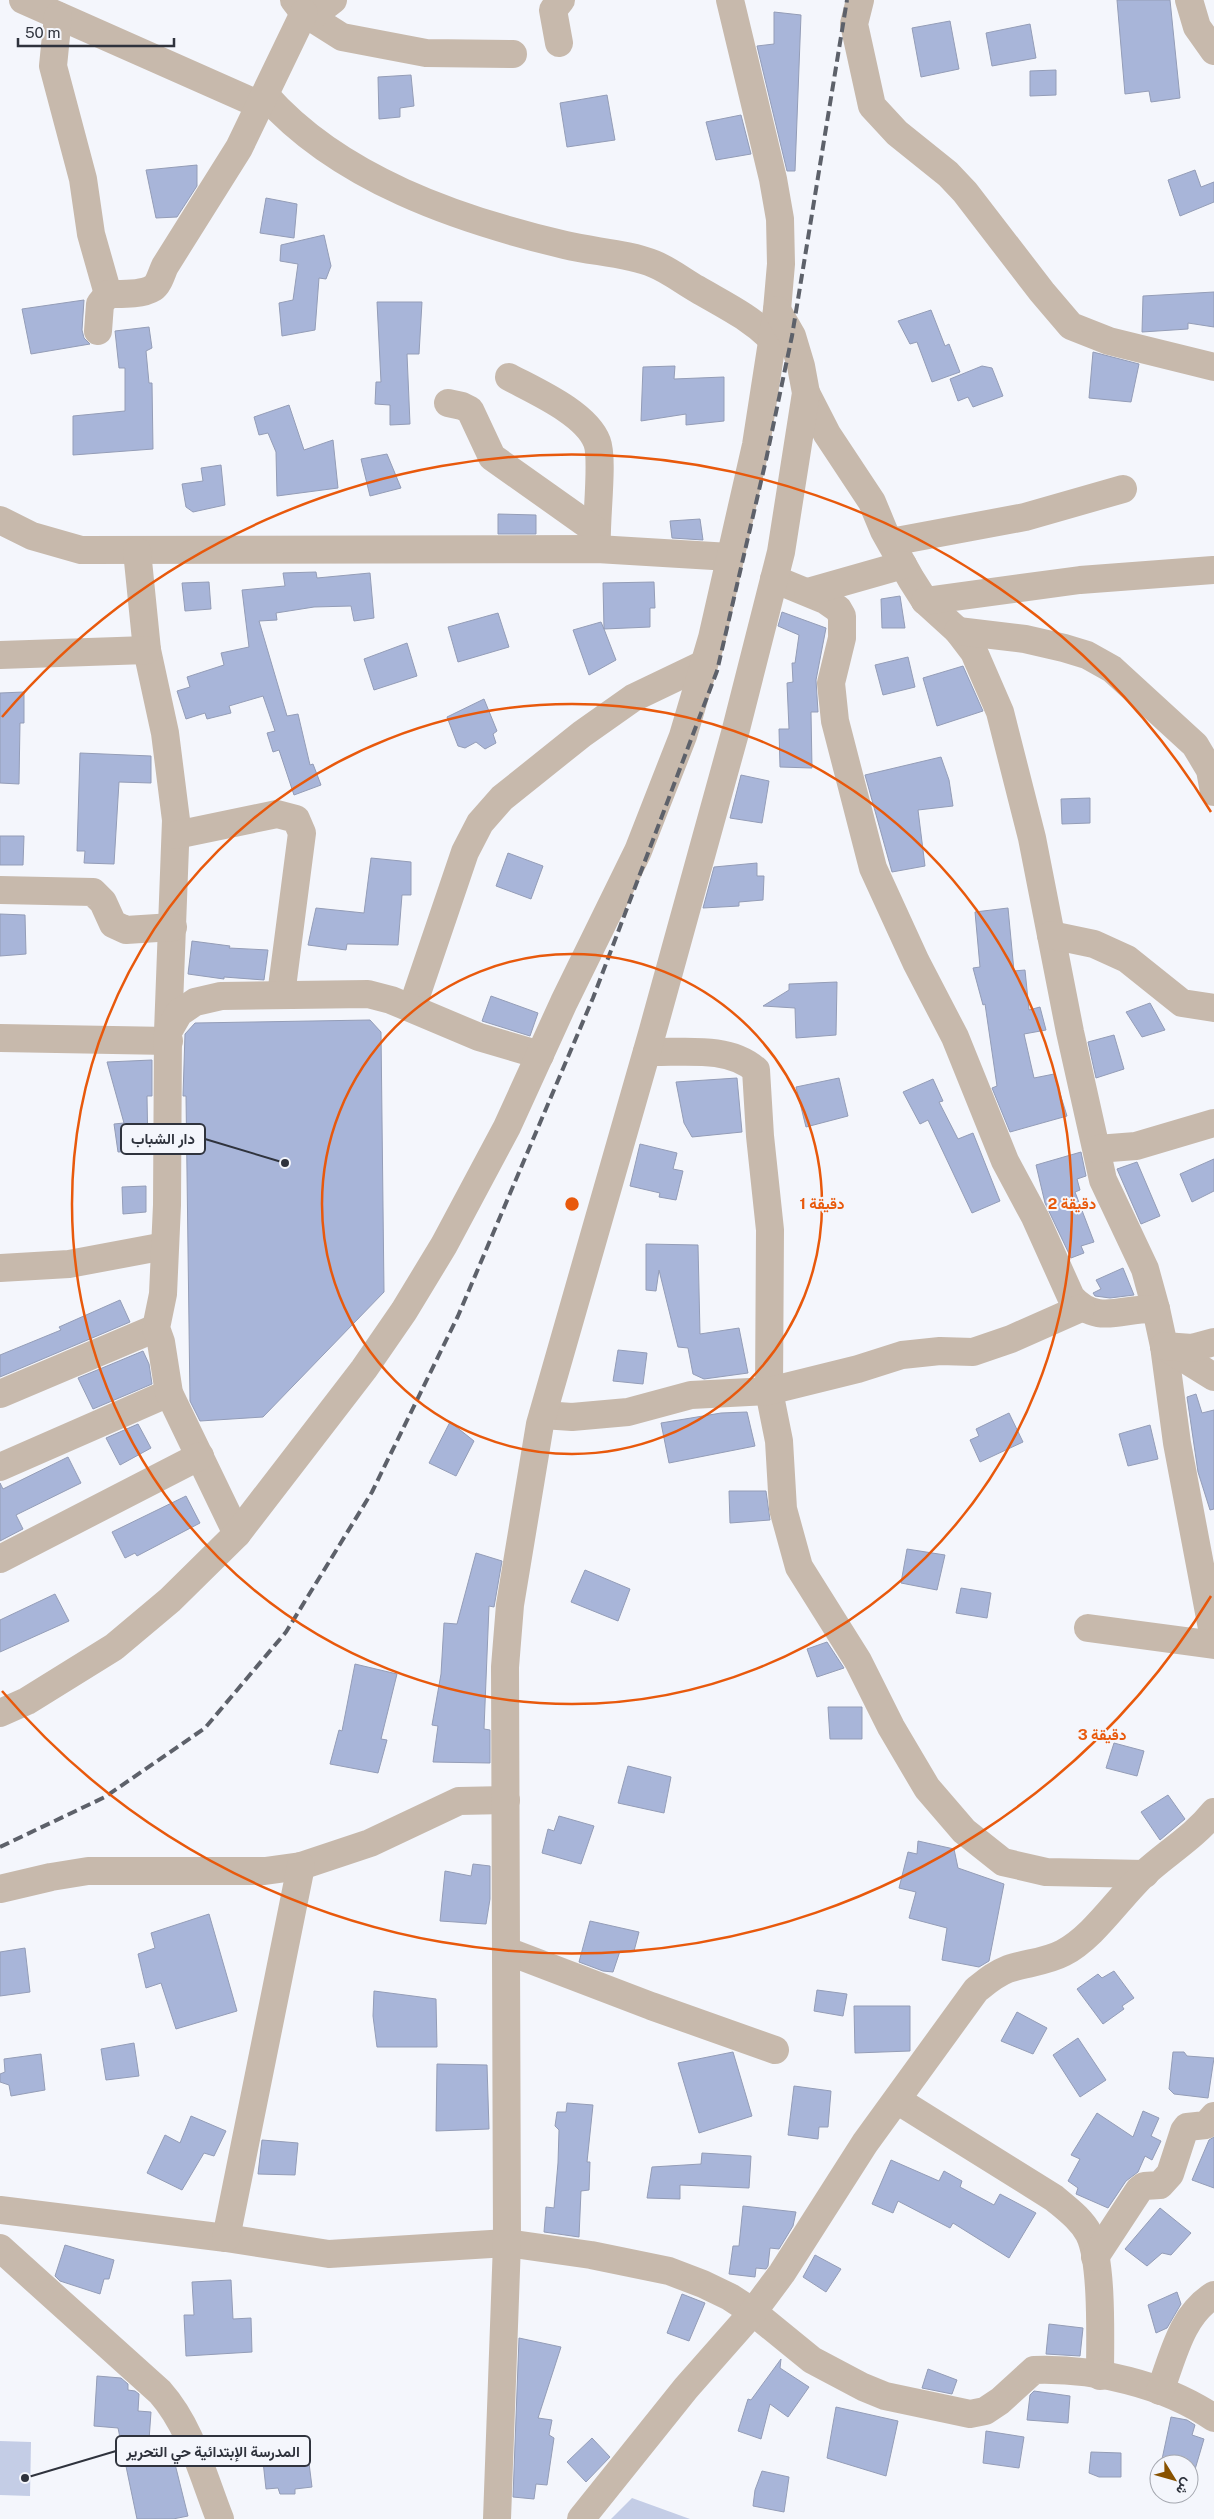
<svg xmlns="http://www.w3.org/2000/svg" width="1214" height="2519" viewBox="0 0 1214 2519" font-family="'Public Sans',Vazirmatn,sans-serif">
<style>
.green{fill:#c4cde6}
.building{fill:#a8b5d9;stroke:#949db7}
.lines{fill:none;stroke-linecap:round;stroke-linejoin:round}
.minor{stroke:#c7b9ac;stroke-width:28}
.rail{stroke:#5d616a;stroke-width:4;stroke-dasharray:10 5;stroke-linecap:butt}
.ring{fill:none;stroke:#e8590c;stroke-width:2.5}
.centre{fill:#e8590c;stroke:#f4f6fc;stroke-width:2.5}
.ring-label{font-size:15px;text-anchor:middle;font-weight:bold;fill:#e8590c;stroke:#f4f6fc;stroke-width:4;stroke-linejoin:round;paint-order:stroke}
.leader{fill:none;stroke:#2f333d;stroke-width:2}
.callout-dot{fill:#2f333d;stroke:#f4f6fc;stroke-width:2}
.callout{fill:#f4f6fc;stroke:#2f333d;stroke-width:2}
.callout-label{font-size:15px;text-anchor:middle;font-weight:bold;fill:#2f333d}
</style>
<rect width="100%" height="100%" fill="#f4f6fc"/>
<g class="green">
<polygon points="0,2441 31,2442 30,2496 0,2495"/>
<polygon points="632,2498 690,2519 611,2519"/>
</g>
<g class="building">
<polygon points="1117,0 1170,0 1180,98 1151,102 1149,91 1125,94"/>
<polygon points="774,12 801,15 795,171 787,171 757,46 774,44"/>
<polygon points="950,21 959,69 921,77 912,28"/>
<polygon points="1030,24 1036,58 992,66 986,33"/>
<polygon points="1056,70 1056,95 1030,96 1030,71"/>
<polygon points="411,75 414,106 400,108 400,117 379,119 378,77"/>
<polygon points="607,95 615,140 567,147 560,103"/>
<polygon points="741,115 751,154 716,160 706,122"/>
<polygon points="197,165 197,186 177,217 156,218 146,170"/>
<polygon points="1195,170 1201,187 1214,182 1214,202 1180,216 1168,180"/>
<polygon points="266,198 297,204 294,238 260,233"/>
<polygon points="324,235 331,266 326,279 319,278 315,330 282,336 279,303 293,300 298,264 280,261 281,245"/>
<polygon points="1214,292 1214,327 1188,323 1188,329 1142,332 1143,296"/>
<polygon points="84,300 82,330 84,338 90,344 31,354 22,309"/>
<polygon points="377,302 422,302 419,354 407,354 410,424 390,425 390,405 375,404 376,382 381,382"/>
<polygon points="931,310 945,346 949,344 960,372 932,382 917,342 910,344 898,321"/>
<polygon points="149,327 152,348 146,351 149,383 152,383 153,449 73,455 73,416 125,411 125,368 119,368 115,331"/>
<polygon points="1093,352 1139,364 1131,402 1089,398"/>
<polygon points="675,366 674,379 724,377 724,421 686,425 686,414 641,421 643,367"/>
<polygon points="982,366 992,368 1003,396 973,407 968,397 958,401 950,379"/>
<polygon points="289,405 304,450 333,440 338,488 277,496 276,452 268,433 259,435 254,417"/>
<polygon points="387,454 401,488 370,496 361,459"/>
<polygon points="221,465 225,505 193,512 186,507 182,484 203,481 201,468"/>
<polygon points="498,514 536,515 536,534 498,534"/>
<polygon points="700,519 703,540 672,538 670,521"/>
<polygon points="316,572 317,578 370,573 374,618 354,621 351,606 314,607 276,613 277,620 259,621 287,716 298,714 310,765 313,764 321,785 294,795 279,750 273,752 267,733 275,731 263,696 229,706 231,713 207,719 205,713 186,719 177,691 190,687 187,677 224,665 221,653 249,647 242,590 285,586 283,573"/>
<polygon points="209,582 211,609 185,611 182,583"/>
<polygon points="654,582 655,608 650,608 650,627 604,629 616,660 589,675 573,630 601,622 604,629 603,583"/>
<polygon points="900,596 905,628 882,628 881,599"/>
<polygon points="782,612 826,628 816,680 818,712 811,712 812,768 780,767 779,729 789,729 787,683 793,682 792,663 795,663 799,635 778,626"/>
<polygon points="498,613 509,647 458,662 448,627"/>
<polygon points="407,643 417,676 374,690 364,659"/>
<polygon points="908,657 915,687 883,695 875,665"/>
<polygon points="963,666 983,711 937,726 923,678"/>
<polygon points="24,692 24,723 20,723 19,784 0,783 0,693"/>
<polygon points="484,699 497,731 493,734 496,743 485,749 476,742 465,748 458,746 447,717"/>
<polygon points="80,753 151,756 151,783 119,782 114,864 84,863 85,851 77,851"/>
<polygon points="941,757 949,780 953,806 918,810 925,866 892,872 865,775"/>
<polygon points="741,775 769,781 762,823 730,818"/>
<polygon points="1090,798 1090,823 1062,824 1061,799"/>
<polygon points="0,836 24,836 23,865 0,865"/>
<polygon points="508,853 543,866 531,899 496,886"/>
<polygon points="371,858 411,862 411,895 402,895 398,945 347,944 346,950 308,945 316,908 364,913"/>
<polygon points="757,863 757,876 764,876 763,900 739,902 739,906 703,908 714,867"/>
<polygon points="1008,908 1014,971 1025,970 1029,1010 1040,1007 1046,1030 1024,1034 1034,1078 1054,1074 1067,1116 1010,1132 992,1088 997,1086 985,1004 983,1005 973,968 980,967 975,912"/>
<polygon points="0,914 25,915 26,954 0,956"/>
<polygon points="192,941 230,946 229,948 268,950 264,980 224,977 224,979 188,974"/>
<polygon points="837,982 836,1035 796,1038 795,1008 763,1006 789,990 789,984"/>
<polygon points="491,996 538,1013 530,1036 482,1021"/>
<polygon points="1150,1003 1165,1030 1142,1037 1126,1012"/>
<polygon points="370,1020 381,1032 384,1292 263,1417 200,1421 190,1401 186,1096 183,1096 185,1034 195,1023"/>
<polygon points="1114,1035 1124,1069 1096,1078 1088,1042"/>
<polygon points="152,1060 152,1096 147,1096 148,1151 118,1152 114,1124 124,1123 107,1062"/>
<polygon points="737,1078 742,1132 692,1137 684,1123 676,1082"/>
<polygon points="839,1078 848,1116 806,1127 796,1087"/>
<polygon points="933,1079 943,1101 939,1102 958,1139 973,1133 1000,1201 972,1213 928,1120 920,1124 903,1092"/>
<polygon points="640,1144 677,1153 673,1169 683,1171 676,1200 659,1197 660,1193 630,1186"/>
<polygon points="1081,1152 1086,1176 1077,1179 1080,1190 1075,1192 1094,1242 1081,1246 1084,1253 1071,1258 1045,1203 1036,1165"/>
<polygon points="1214,1159 1214,1191 1192,1202 1180,1174"/>
<polygon points="1137,1162 1160,1216 1141,1224 1117,1169"/>
<polygon points="146,1186 146,1212 123,1214 122,1187"/>
<polygon points="646,1244 698,1245 700,1334 739,1328 748,1373 704,1379 693,1374 688,1348 678,1347 659,1270 656,1291 646,1290"/>
<polygon points="1123,1268 1134,1295 1110,1298 1095,1296 1093,1293 1101,1289 1096,1280"/>
<polygon points="120,1300 130,1322 0,1377 0,1355 61,1330 59,1327"/>
<polygon points="618,1350 647,1353 643,1384 613,1381"/>
<polygon points="143,1351 149,1364 152,1384 93,1409 78,1378"/>
<polygon points="1196,1394 1202,1413 1214,1410 1214,1509 1210,1510 1198,1472 1187,1397"/>
<polygon points="747,1412 755,1446 669,1463 661,1423 721,1413"/>
<polygon points="1009,1413 1023,1442 980,1462 970,1440 979,1436 976,1429"/>
<polygon points="450,1422 474,1441 456,1476 429,1463"/>
<polygon points="138,1424 151,1448 120,1465 106,1438"/>
<polygon points="1150,1425 1158,1459 1128,1466 1119,1434"/>
<polygon points="68,1457 81,1483 16,1515 23,1529 0,1541 0,1483 3,1489"/>
<polygon points="729,1491 766,1491 770,1520 730,1523"/>
<polygon points="186,1496 200,1523 137,1556 135,1553 125,1558 112,1532"/>
<polygon points="907,1549 945,1555 937,1590 901,1583"/>
<polygon points="476,1553 502,1561 494,1607 489,1606 484,1729 490,1730 490,1763 433,1762 438,1726 432,1725 441,1674 444,1623 457,1624"/>
<polygon points="585,1570 630,1589 618,1621 571,1602"/>
<polygon points="961,1588 991,1593 987,1618 956,1613"/>
<polygon points="55,1594 69,1621 0,1652 0,1620"/>
<polygon points="827,1642 844,1668 817,1677 807,1649"/>
<polygon points="355,1664 397,1674 381,1739 387,1740 378,1773 330,1764 339,1730 342,1731"/>
<polygon points="828,1707 862,1707 862,1739 830,1739"/>
<polygon points="1114,1743 1144,1751 1137,1776 1106,1768"/>
<polygon points="628,1766 671,1777 664,1813 618,1803"/>
<polygon points="1168,1795 1185,1819 1160,1840 1141,1812"/>
<polygon points="559,1816 594,1826 581,1864 542,1853 548,1829 554,1831"/>
<polygon points="918,1841 954,1849 958,1868 1004,1884 989,1961 979,1967 942,1960 947,1928 909,1918 916,1892 899,1888 908,1852 917,1854"/>
<polygon points="473,1864 490,1866 490,1899 486,1924 440,1921 445,1871 471,1876"/>
<polygon points="209,1914 237,2011 176,2029 161,1983 146,1988 138,1954 155,1948 151,1933"/>
<polygon points="590,1921 639,1932 634,1951 620,1951 613,1972 603,1971 579,1962"/>
<polygon points="25,1948 30,1992 0,1996 0,1952"/>
<polygon points="1114,1971 1134,1998 1122,2006 1124,2009 1103,2024 1077,1989 1098,1974 1102,1978"/>
<polygon points="817,1990 847,1994 843,2016 814,2011"/>
<polygon points="374,1991 436,1999 437,2047 377,2047 373,2016"/>
<polygon points="854,2006 910,2006 910,2051 855,2053"/>
<polygon points="1017,2012 1047,2028 1033,2054 1001,2041"/>
<polygon points="1078,2038 1106,2080 1080,2097 1053,2055"/>
<polygon points="134,2043 139,2076 106,2080 101,2049"/>
<polygon points="733,2052 752,2116 699,2133 678,2063"/>
<polygon points="1173,2052 1184,2052 1187,2056 1214,2058 1208,2098 1174,2094 1169,2089"/>
<polygon points="41,2054 45,2090 11,2096 9,2085 0,2082 0,2074 5,2072 4,2059"/>
<polygon points="437,2064 487,2065 489,2129 436,2131"/>
<polygon points="794,2086 831,2091 828,2127 819,2127 818,2139 788,2135"/>
<polygon points="567,2103 593,2105 587,2162 590,2162 589,2190 581,2191 579,2237 544,2232 546,2207 554,2208 558,2163 559,2130 555,2126 557,2112 566,2112"/>
<polygon points="1143,2111 1159,2118 1151,2136 1161,2141 1152,2160 1145,2156 1138,2172 1126,2181 1108,2208 1076,2194 1078,2188 1068,2181 1080,2159 1071,2155 1097,2113 1133,2137"/>
<polygon points="191,2116 226,2131 214,2156 204,2153 182,2190 147,2173 165,2135 180,2143"/>
<polygon points="1214,2137 1214,2188 1192,2180 1209,2140"/>
<polygon points="262,2140 298,2143 295,2175 258,2174"/>
<polygon points="702,2153 751,2156 749,2188 680,2185 680,2199 647,2198 652,2167 701,2164"/>
<polygon points="891,2160 939,2181 944,2171 962,2181 960,2187 994,2205 1000,2194 1036,2213 1009,2258 953,2223 950,2228 898,2201 893,2213 872,2204"/>
<polygon points="743,2206 796,2212 793,2226 779,2249 770,2248 768,2266 766,2269 756,2268 755,2277 729,2274 733,2246 739,2246"/>
<polygon points="1160,2208 1191,2233 1171,2255 1162,2253 1147,2266 1125,2249"/>
<polygon points="65,2245 114,2260 109,2279 104,2279 100,2294 60,2281 55,2276"/>
<polygon points="815,2255 841,2269 826,2292 803,2277"/>
<polygon points="231,2280 233,2319 251,2318 252,2352 186,2356 184,2315 194,2315 192,2282"/>
<polygon points="1177,2292 1181,2304 1167,2328 1156,2333 1148,2305"/>
<polygon points="682,2294 705,2303 689,2341 667,2333"/>
<polygon points="1049,2324 1083,2328 1080,2356 1046,2354"/>
<polygon points="519,2338 561,2347 538,2418 552,2420 549,2435 554,2438 547,2485 536,2484 534,2499 513,2497"/>
<polygon points="781,2359 780,2368 809,2387 788,2417 770,2404 761,2439 738,2431 748,2399 751,2400"/>
<polygon points="928,2369 957,2380 952,2394 922,2388"/>
<polygon points="97,2376 121,2378 128,2384 128,2390 135,2391 139,2394 138,2411 151,2412 149,2440 168,2436 188,2516 173,2519 137,2519 118,2428 94,2426"/>
<polygon points="1034,2391 1070,2396 1068,2423 1027,2420 1030,2395"/>
<polygon points="836,2407 898,2421 886,2476 827,2458"/>
<polygon points="1171,2417 1187,2420 1195,2425 1192,2435 1204,2439 1191,2483 1189,2482 1189,2464 1161,2464"/>
<polygon points="986,2431 1024,2437 1019,2468 983,2463"/>
<polygon points="592,2438 610,2457 586,2482 567,2462"/>
<polygon points="307,2447 312,2487 295,2489 295,2494 280,2494 278,2488 266,2489 262,2452"/>
<polygon points="1091,2452 1121,2453 1121,2477 1099,2477 1089,2473"/>
<polygon points="762,2471 789,2477 784,2512 753,2506 755,2490"/>
</g>
<g class="lines">
<g class="minor">
<polyline points="23,0 260,105"/>
<polyline points="294,0 304,13 342,37 426,53 513,54"/>
<polyline points="860,0 854,24 872,106 897,133 948,174 965,192 1042,292 1071,326 1109,341 1214,367"/>
<polyline points="1189,0 1197,27 1214,51"/>
<polyline points="58,16 53,66 83,179 91,234 108,294"/>
<polyline points="311,17 333,0"/>
<polyline points="559,43 553,10 561,0"/>
<path d="M265,95c74,84 194,125 300,150 29,7 62,8 89,19 15,6 29,17 43,25 29,17 51,27 75,50"/>
<path d="M98,331l2,-27 8,-10c13,0 34,1 45,-6 6,-4 9,-16 12,-22l74,-118 65,-135"/>
<path d="M509,377c26,14 77,36 88,65 7,18 -2,82 0,107"/>
<polyline points="806,393 827,434 872,502 884,531 911,579 925,601 958,631 974,652 1000,712 1032,838 1070,1032 1103,1180 1145,1269 1156,1309 1164,1346 1177,1443 1214,1639"/>
<polyline points="448,403 462,406 470,410 492,457 595,530"/>
<polyline points="0,520 32,536 81,550 597,549 730,557"/>
<polyline points="891,542 1025,517 1123,489"/>
<polyline points="137,551 147,650 165,733 176,820 168,1032"/>
<path d="M774,579l51,21 13,9 4,7v22l-11,45 4,38 38,147 43,94 39,75 50,124 30,56 36,80c27,30 52,10 85,12"/>
<polyline points="808,592 903,565"/>
<polyline points="925,601 1080,580 1213,570"/>
<polyline points="958,631 1025,639 1064,648 1087,655 1112,669 1195,745 1210,770 1214,792"/>
<polyline points="0,655 147,650"/>
<polyline points="176,835 277,814 296,819 302,833 281,995"/>
<polyline points="0,890 93,892 103,902 113,924 126,930 173,927"/>
<polyline points="1051,935 1094,944 1127,959 1182,1003 1214,1008"/>
<polyline points="412,1008 465,852 480,823 502,798 582,734 633,698 704,664"/>
<polyline points="0,1038 169,1041"/>
<path d="M647,1052c35,1 81,-7 109,18l4,66 10,94 -1,161 10,50 4,68 16,58 59,94 33,66 36,61 37,43 39,31 43,10 99,2"/>
<polyline points="1097,1149 1136,1146 1214,1123"/>
<polyline points="0,1268 69,1264 165,1246"/>
<polyline points="1164,1346 1214,1377"/>
<polyline points="1164,1346 1192,1348 1214,1342"/>
<polyline points="0,1394 156,1328"/>
<polyline points="543,1415 572,1417 628,1412 691,1395 769,1391 858,1369 902,1355 940,1351 973,1352 1011,1339 1081,1308"/>
<polyline points="0,1467 169,1393"/>
<polyline points="237,1534 169,1393 161,1342 156,1328 163,1294 167,1205 168,1032 179,1013 195,1002 221,996 368,994 391,1000 479,1037 540,1055"/>
<polyline points="0,1559 200,1456"/>
<polyline points="1088,1628 1214,1645"/>
<polyline points="0,1713 27,1701 114,1647 170,1600 237,1534 364,1369 404,1311 444,1245 507,1127 564,1002 638,851 683,736 712,638 756,445 777,310 781,264 780,219 773,179 730,0"/>
<polyline points="0,1889 51,1877 88,1871 265,1871 301,1866 370,1843 459,1801 506,1800"/>
<polyline points="507,1951 651,2006 775,2050"/>
<path d="M897,2100l157,98c13,11 27,21 35,36 14,28 11,108 11,142"/>
<path d="M0,2210l226,28 103,16 178,-11 84,12 78,16 34,13 27,13 23,15 59,48 51,27 22,9 85,18 15,-3 15,-10 34,-31c60,-2 130,14 180,48"/>
<polyline points="226,2238 301,1866"/>
<path d="M0,2248l160,144c31,35 43,84 60,127"/>
<polyline points="1095,2257 1139,2190 1144,2186 1160,2185 1170,2174 1184,2131 1187,2127 1206,2125 1214,2116"/>
<path d="M1160,2391c13,-34 21,-76 54,-96"/>
<polyline points="497,2519 507,2243 505,1667 510,1605 540,1424 653,1030 735,733 781,552 806,393 801,366 792,336 777,310"/>
<path d="M581,2519l105,-131 67,-76 29,-39 83,-130 111,-153c10,-8 19,-16 32,-21 18,-6 38,-7 55,-16 31,-16 56,-56 82,-80 23,-21 49,-36 69,-61"/>
</g>
<polyline class="rail" points="0,1847 105,1797 205,1728 286,1632 372,1492 458,1316 593,998 717,671 766,460 792,336 847,0"/>
</g>
<g class="ring">
<circle cx="572" cy="1204" r="250"/>
<circle cx="572" cy="1204" r="500"/>
<path d="M1211 1596A750 750 0 0 1 2 1691M2 717A750 750 0 0 1 1211 812"/>
</g>
<circle cx="572" cy="1204" r="8" class="centre"/>
<g class="ring-label">
<text x="822" y="1209">1 دقيقة</text>
<text x="1072" y="1209">2 دقيقة</text>
<text x="1102" y="1740">3 دقيقة</text>
</g>
<path class="leader" d="M285 1163L205 1139M25 2478L116 2451"/>
<g class="callout-dot">
<circle cx="285" cy="1163" r="5"/>
<circle cx="25" cy="2478" r="5"/>
</g>
<g class="callout">
<rect x="121" y="1124" width="84" height="30" rx="5"/>
<rect x="116" y="2436" width="194" height="30" rx="5"/>
</g>
<g class="callout-label">
<text x="163" y="1144">دار الشباب</text>
<text x="213" y="2457">المدرسة الإبتدائية حي التحرير</text>
</g>
<g transform="translate(1174 2479) rotate(127)"><circle r="24" fill="#f4f6fc" stroke="#a5a8b0"/>
<path d="M0-4L9 19L0 12L-9 19Z" fill="#885200"/>
<text y="-8" font-size="14" font-weight="bold" text-anchor="middle" fill="#2f333d">ش</text>
</g>
<path d="M18 38v8h156v-8" fill="none" stroke="#2f333d" stroke-width="2.5"/>
<text x="25" y="38" font-size="15" fill="#2f333d" stroke="#f4f6fc" stroke-width="4" paint-order="stroke">50 m</text>
</svg>
